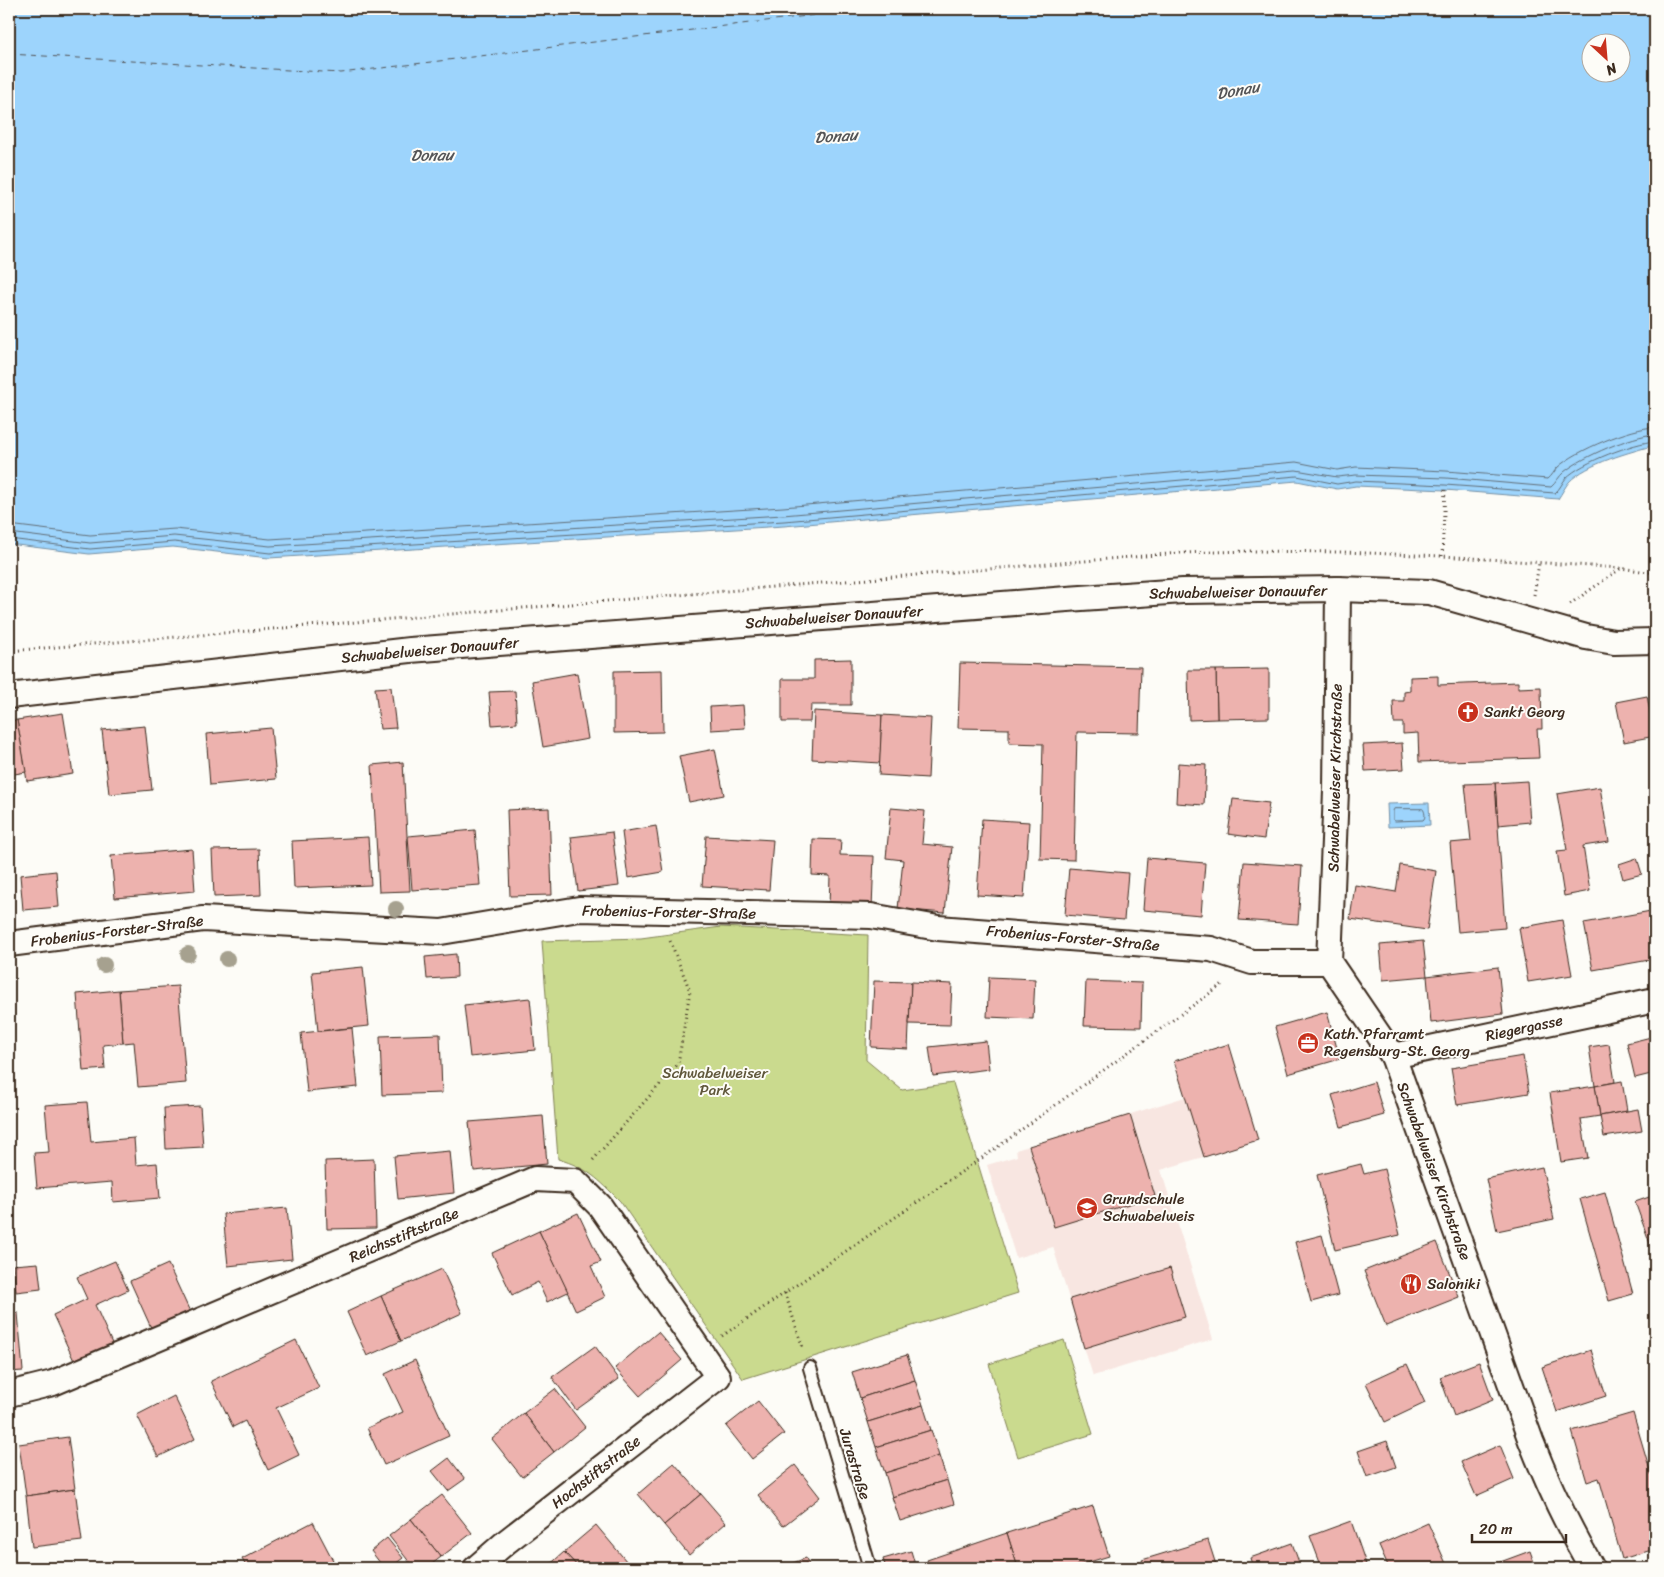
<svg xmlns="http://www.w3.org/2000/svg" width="1664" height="1577" viewBox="0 0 1664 1577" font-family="Sriracha,sans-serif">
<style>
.built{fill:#f8e6e1}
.green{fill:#cada8e;stroke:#828256}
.water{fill:#9dd4fc;stroke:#7690a3;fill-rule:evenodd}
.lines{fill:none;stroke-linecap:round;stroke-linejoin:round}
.shore{stroke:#626e77;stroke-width:1}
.ferry{stroke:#545456;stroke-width:1;stroke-dasharray:6 5;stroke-linecap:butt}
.building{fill:#edb2ae;stroke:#3b2a1e}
.lane-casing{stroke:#3b2a1e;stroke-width:16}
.street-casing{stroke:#3b2a1e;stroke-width:28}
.path{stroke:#3b2a1e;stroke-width:3;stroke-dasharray:1 4;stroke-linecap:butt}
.lane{stroke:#fdfcf7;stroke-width:12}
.street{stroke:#fdfcf7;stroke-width:24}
.tree{fill:#a6a18f}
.labels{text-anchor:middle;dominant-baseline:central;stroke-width:4;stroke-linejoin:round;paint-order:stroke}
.street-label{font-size:15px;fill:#3b2a1e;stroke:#fdfcf7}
.poi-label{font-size:15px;fill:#3b2a1e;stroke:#fdfcf7;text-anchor:start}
.park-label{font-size:15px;fill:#5f563a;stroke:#fdfcf7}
.water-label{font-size:16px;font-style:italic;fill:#545456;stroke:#fdfcf7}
</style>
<rect width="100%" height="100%" fill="#fdfcf7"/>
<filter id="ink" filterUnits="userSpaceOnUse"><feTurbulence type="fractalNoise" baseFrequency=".02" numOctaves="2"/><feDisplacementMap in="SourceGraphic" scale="10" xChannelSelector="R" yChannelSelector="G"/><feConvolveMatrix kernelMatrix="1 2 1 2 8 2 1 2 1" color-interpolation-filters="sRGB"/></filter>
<g filter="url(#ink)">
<polygon class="built" points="1229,1044 1258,1140 1161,1170 1213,1339 1093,1376 1053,1247 1016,1258 987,1165 1017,1156 1016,1150 1185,1097 1174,1061"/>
<g class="green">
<path d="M721,927l147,8 -2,125 36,30 51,-7 65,210 -275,86 -123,-178c-22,-22 -32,-33 -62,-42l-16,-218 99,-3z"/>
<polygon points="1064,1340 1093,1434 1018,1457 989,1364"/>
</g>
<g class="water">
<path d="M9,9h1646v436c-24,7 -68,18 -86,37 -4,5 -7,11 -11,17l-113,-9 -89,-4 -19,3 -40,-8 -513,45 -515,32 -96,-11 -84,7 -80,-10zM1592,42h30v30h-30z"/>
<polygon points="1429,803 1430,825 1388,827 1387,804"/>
</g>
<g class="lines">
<g class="shore">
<path d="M9,525l81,10 85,-6 95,10 513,-32 513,-45 41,8 19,-3 90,4 102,8c4,-3 6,-8 10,-12 19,-17 72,-39 97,-40"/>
<path d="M9,533l81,10 84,-7 96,10 513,-31 513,-45 41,7 19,-2 90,3 105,9c5,-4 8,-11 13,-15 20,-16 66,-36 91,-38"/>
<path d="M9,539l81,10 84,-7 96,11 514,-32 513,-45 40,8 19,-3 89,4 110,8c5,-4 7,-10 11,-15 16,-16 67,-35 89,-37"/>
<path d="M1423,809c2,2 3,9 0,11l-28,1 -2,-1v-9l1,-2z"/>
</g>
<polyline class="ferry" points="9,54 341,73 864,9"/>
</g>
<g class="building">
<polygon points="851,659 851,705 811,705 810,722 782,722 782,679 814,679 814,660"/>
<polygon points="960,663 1141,667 1139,733 1077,732 1074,860 1040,859 1043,744 1009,743 1009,729 958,728"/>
<polygon points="1269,669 1269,718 1217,719 1216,670"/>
<polygon points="662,670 663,732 614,733 614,671"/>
<polygon points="1188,670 1216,670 1217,719 1189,720"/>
<polygon points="577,673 588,739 543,747 532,681"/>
<polygon points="1438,676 1438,685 1518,682 1518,688 1541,687 1542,729 1537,729 1539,758 1419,762 1418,733 1403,734 1403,723 1394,723 1393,701 1404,701 1404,692 1410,691 1410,677"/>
<polygon points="391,687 396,728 380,729 375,688"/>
<polygon points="515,691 517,723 492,725 489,692"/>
<polygon points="1647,696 1655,736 1624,742 1616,702"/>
<polygon points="743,705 745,728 711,730 710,707"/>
<polygon points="814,711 882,715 880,763 812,759"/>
<polygon points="63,713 73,774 27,781 17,720"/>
<polygon points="882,715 931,718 928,778 879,775"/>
<polygon points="17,720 26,772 9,775 9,721"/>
<polygon points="145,726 152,790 109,794 102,730"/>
<polygon points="271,728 276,779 210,785 206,734"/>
<polygon points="1402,743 1404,769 1365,771 1363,745"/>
<polygon points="715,749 724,795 689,802 679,756"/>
<polygon points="403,762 410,891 379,892 372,765"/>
<polygon points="1178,763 1206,765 1204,805 1176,803"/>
<polygon points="1527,781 1530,822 1498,825 1495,783"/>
<polygon points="1495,783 1505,928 1458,932 1450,843 1471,841 1465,784"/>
<polygon points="1600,787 1609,842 1583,846 1590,891 1564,896 1557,851 1567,850 1557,794"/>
<polygon points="1233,799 1269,803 1264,839 1228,834"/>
<polygon points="549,808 552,895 510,896 507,810"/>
<polygon points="891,808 925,811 922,844 952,847 945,913 898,909 903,860 886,858"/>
<polygon points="982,819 1029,822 1024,898 977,895"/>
<polygon points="656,826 663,872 628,878 622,832"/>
<polygon points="475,830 480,885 412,890 408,836"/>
<polygon points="612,832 619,886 578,891 571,837"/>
<polygon points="706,836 773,840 769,890 702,886"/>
<polygon points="368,837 371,885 294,888 292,841"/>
<polygon points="813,839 841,840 840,855 874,856 872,908 829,907 830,876 812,875"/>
<polygon points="192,849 195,891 115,898 111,856"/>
<polygon points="259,849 261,895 214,897 212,850"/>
<polygon points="1147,858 1205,863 1201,915 1143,910"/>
<polygon points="1637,858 1642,874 1623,879 1619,864"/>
<polygon points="1244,862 1302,866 1298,924 1239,920"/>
<polygon points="1400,865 1436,871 1427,930 1350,919 1355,885 1396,892"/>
<polygon points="1069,868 1128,873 1124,920 1065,915"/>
<polygon points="56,871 59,907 23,910 20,875"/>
<polygon points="1651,911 1655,931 1655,959 1593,970 1584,923"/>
<polygon points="1562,920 1572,975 1528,982 1519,928"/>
<polygon points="1423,941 1427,976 1383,980 1380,945"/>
<polygon points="456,954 457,977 427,979 425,957"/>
<polygon points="363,967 369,1026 318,1031 312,972"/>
<polygon points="1498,967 1503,1014 1431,1023 1427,976"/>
<polygon points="989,977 1035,979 1033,1019 987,1017"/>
<polygon points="874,981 911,982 908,1049 871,1047"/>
<polygon points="1086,981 1142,983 1141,1027 1084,1026"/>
<polygon points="911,982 952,984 950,1025 909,1024"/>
<polygon points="178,986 186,1083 138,1087 134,1042 123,1043 119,990"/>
<polygon points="119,990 123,1043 103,1045 105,1069 83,1071 77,994"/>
<polygon points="530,998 535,1050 470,1057 464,1005"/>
<polygon points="1327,1012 1340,1059 1288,1074 1275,1027"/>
<polygon points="352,1028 358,1087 307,1092 301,1033"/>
<polygon points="440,1034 442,1093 382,1095 380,1036"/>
<polygon points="1655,1036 1655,1073 1635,1078 1627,1043"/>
<polygon points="986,1041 989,1069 933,1076 929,1047"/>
<polygon points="1229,1044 1258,1140 1204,1157 1174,1061"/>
<polygon points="1609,1044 1615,1082 1595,1086 1589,1047"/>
<polygon points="1523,1056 1529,1093 1457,1105 1451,1068"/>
<polygon points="1622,1081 1627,1111 1600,1116 1595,1086"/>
<polygon points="1374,1082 1384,1115 1341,1127 1332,1095"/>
<polygon points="1595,1086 1600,1116 1581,1119 1588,1158 1561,1162 1550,1093"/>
<polygon points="87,1102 91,1142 134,1138 136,1165 157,1163 160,1198 113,1202 112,1182 37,1188 34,1153 49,1152 45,1105"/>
<polygon points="200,1106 203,1147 166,1149 164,1108"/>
<polygon points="1638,1109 1642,1131 1604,1137 1600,1116"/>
<polygon points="1130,1115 1155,1196 1054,1227 1029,1146"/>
<polygon points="543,1116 547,1164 474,1171 469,1122"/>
<polygon points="450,1151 454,1193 398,1199 394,1156"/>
<polygon points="374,1159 376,1228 327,1229 325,1161"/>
<polygon points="1361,1164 1364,1174 1384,1169 1400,1235 1335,1250 1317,1175"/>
<polygon points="1542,1167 1554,1219 1497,1231 1486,1179"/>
<polygon points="1605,1192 1633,1294 1609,1301 1580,1199"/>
<polygon points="1655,1195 1655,1251 1653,1252 1635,1202"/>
<polygon points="287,1208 292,1259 228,1266 223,1214"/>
<polygon points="578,1213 601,1262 591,1266 605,1297 576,1311 539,1231"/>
<polygon points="539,1231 568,1292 547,1302 538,1282 512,1295 492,1253"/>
<polygon points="1322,1235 1338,1295 1311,1302 1295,1242"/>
<polygon points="1437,1242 1459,1297 1386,1326 1364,1271"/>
<polygon points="115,1261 128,1290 95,1305 114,1348 76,1365 53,1315 87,1299 77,1277"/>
<polygon points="38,1263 41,1289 16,1292 13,1265"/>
<polygon points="168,1264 191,1314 153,1332 130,1281"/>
<polygon points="1170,1268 1185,1317 1084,1348 1070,1299"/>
<polygon points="442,1269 462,1313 401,1341 381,1296"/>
<polygon points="381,1296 401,1341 367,1356 347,1312"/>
<polygon points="18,1313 23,1371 9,1372 9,1314"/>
<polygon points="658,1332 682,1360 640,1396 615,1368"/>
<polygon points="296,1340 319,1388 276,1408 299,1455 268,1470 245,1421 233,1427 211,1381"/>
<polygon points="595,1346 619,1379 576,1410 552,1377"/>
<polygon points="1591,1350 1606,1396 1557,1412 1542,1367"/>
<polygon points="907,1355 915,1380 860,1398 852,1372"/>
<polygon points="415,1360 449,1436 384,1465 367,1428 403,1412 385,1374"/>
<polygon points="1479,1362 1493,1400 1454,1416 1440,1377"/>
<polygon points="1407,1364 1425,1403 1385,1422 1366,1383"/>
<polygon points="915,1380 923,1405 868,1422 860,1398"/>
<polygon points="555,1389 585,1427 554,1452 524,1413"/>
<polygon points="174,1396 195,1439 158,1457 137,1415"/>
<polygon points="758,1401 784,1434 752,1459 726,1426"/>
<polygon points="923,1405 931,1430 876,1447 868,1422"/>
<polygon points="524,1413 554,1452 522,1477 492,1439"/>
<polygon points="1633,1413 1655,1487 1655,1549 1622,1559 1599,1478 1587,1482 1572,1431"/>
<polygon points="931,1430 939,1456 885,1473 876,1447"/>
<polygon points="68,1437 75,1489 26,1496 19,1444"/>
<polygon points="1387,1441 1396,1467 1367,1477 1358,1451"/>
<polygon points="1500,1445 1514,1479 1476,1496 1461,1462"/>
<polygon points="939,1456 947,1480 892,1497 885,1473"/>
<polygon points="449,1458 465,1479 448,1491 432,1471"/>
<polygon points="674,1463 701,1494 664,1525 638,1494"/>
<polygon points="795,1465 820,1497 783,1526 758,1495"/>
<polygon points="947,1480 954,1504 900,1521 892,1497"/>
<polygon points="75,1489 82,1541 32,1547 26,1496"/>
<polygon points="701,1494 726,1523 689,1555 664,1525"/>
<polygon points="442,1495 472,1533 441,1557 411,1519"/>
<polygon points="1093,1506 1109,1556 1070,1568 1018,1568 1007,1533"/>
<polygon points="411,1519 441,1557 427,1568 414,1568 389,1536"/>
<polygon points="1351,1521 1366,1564 1353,1568 1322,1568 1310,1536"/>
<polygon points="313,1522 337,1568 247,1568 242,1559"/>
<polygon points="1428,1523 1448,1568 1389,1568 1379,1545"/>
<polygon points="596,1525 627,1562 620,1568 579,1568 564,1552"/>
<polygon points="1007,1533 1018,1568 930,1568 927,1560"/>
<polygon points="387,1538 403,1558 390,1568 384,1568 371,1551"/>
<polygon points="1208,1540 1217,1568 1145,1568 1142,1560"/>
<polygon points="1292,1543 1301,1568 1253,1568 1250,1558"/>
<polygon points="911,1551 916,1568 886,1568 883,1559"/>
<polygon points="1530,1551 1536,1568 1484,1568"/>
<polygon points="564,1552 579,1568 546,1568"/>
<polygon points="806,1558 810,1568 780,1568"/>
</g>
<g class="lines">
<g class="lane-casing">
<polyline id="lane" points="810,1368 870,1568"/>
</g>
<g class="street-casing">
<g id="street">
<path d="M1338,589l-2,202 -7,171 64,94 138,385c18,46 36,84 61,127"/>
<polyline points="9,696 410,650 1067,599 1183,591 1338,589 1429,592 1586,637 1614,642 1655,641"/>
<polyline points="9,944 203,919 441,932 579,909 871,916 938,928 1211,949 1252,962 1329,962"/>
<polyline points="1393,1056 1655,1000"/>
<polyline points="9,1394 53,1383 535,1179 575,1181 600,1206 718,1377 506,1542 476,1568"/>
</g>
</g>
<g class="path">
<polyline points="1442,556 1445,490"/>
<polyline points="1652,573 1655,566"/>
<polyline points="1534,595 1539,563"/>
<polyline points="1570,604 1620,569"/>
<polyline points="9,651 1180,553 1250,551 1342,552 1442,556 1620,568 1655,573"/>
<polyline points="593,1160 678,1064 690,991 669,938"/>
<polyline points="785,1293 803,1348"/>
<polyline points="722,1336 992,1151 1224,983"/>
</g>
<use href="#lane" class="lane"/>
<use href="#street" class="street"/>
</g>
<g class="tree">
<circle cx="396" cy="909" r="8"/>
<circle cx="188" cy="954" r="8"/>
<circle cx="227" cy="959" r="8"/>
<circle cx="104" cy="965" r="8"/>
</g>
</g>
<defs>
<g id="church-disc" transform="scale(1.125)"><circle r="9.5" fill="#c8321e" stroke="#fdfcf7"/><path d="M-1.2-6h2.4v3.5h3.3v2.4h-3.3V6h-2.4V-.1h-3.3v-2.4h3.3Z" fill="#fff"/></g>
<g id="office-disc" transform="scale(1.125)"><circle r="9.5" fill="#c8321e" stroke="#fdfcf7"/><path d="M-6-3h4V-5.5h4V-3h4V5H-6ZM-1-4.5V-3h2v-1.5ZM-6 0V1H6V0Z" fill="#fff"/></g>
<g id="school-disc" transform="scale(1.125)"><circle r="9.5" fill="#c8321e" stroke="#fdfcf7"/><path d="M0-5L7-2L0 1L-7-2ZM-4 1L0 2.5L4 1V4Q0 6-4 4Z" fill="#fff"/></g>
<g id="restaurant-disc" transform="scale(1.125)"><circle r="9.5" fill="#c8321e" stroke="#fdfcf7"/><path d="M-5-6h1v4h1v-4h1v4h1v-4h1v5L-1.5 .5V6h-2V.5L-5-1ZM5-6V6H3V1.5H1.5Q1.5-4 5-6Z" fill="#fff"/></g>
</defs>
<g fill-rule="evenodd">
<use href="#church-disc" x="1468" y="712"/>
<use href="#office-disc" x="1308" y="1043"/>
<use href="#school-disc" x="1087" y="1208"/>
<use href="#restaurant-disc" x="1411" y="1284"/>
</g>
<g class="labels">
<g class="street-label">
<text transform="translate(1238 592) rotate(-1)">Schwabelweiser Donauufer</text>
<text transform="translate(834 617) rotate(-4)">Schwabelweiser Donauufer</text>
<text transform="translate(430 650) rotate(-5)">Schwabelweiser Donauufer</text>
<text transform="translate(1335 778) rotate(-89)">Schwabelweiser Kirchstraße</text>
<text transform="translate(669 912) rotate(1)">Frobenius-Forster-Straße</text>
<text transform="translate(117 931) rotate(-7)">Frobenius-Forster-Straße</text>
<text transform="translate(1073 938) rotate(5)">Frobenius-Forster-Straße</text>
<text transform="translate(1524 1028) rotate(-12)">Riegergasse</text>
<text transform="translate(1434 1171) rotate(70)">Schwabelweiser Kirchstraße</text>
<text transform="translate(404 1235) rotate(-23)">Reichsstiftstraße</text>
<text transform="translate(855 1464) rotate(73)">Jurastraße</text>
<text transform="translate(596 1472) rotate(-38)">Hochstiftstraße</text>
</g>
<g class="poi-label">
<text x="1484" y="712">Sankt Georg</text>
<text x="1324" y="1034">Kath. Pfarramt<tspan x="1324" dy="17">Regensburg-St. Georg</tspan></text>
<text x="1103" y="1199">Grundschule<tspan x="1103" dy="17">Schwabelweis</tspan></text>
<text x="1427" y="1284">Saloniki</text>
</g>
<g class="park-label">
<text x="715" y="1073">Schwabelweiser<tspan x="715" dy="17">Park</tspan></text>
</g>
<g class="water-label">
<text transform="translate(1238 90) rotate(-10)">Donau</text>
<text transform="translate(836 136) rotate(-4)">Donau</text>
<text transform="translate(432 155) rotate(-1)">Donau</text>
</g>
</g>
<rect width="1664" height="1577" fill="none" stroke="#fdfcf7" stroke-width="30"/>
<rect x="15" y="15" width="1634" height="1547" fill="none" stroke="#3b2a1e" stroke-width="2" filter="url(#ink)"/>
<g transform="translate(1606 58) rotate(154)"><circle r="24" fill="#fdfcf7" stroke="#afa8a0"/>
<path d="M0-4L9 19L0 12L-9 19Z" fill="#c8321e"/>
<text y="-8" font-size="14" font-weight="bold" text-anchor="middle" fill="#3b2a1e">N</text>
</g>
<path d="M1472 1534v8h94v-8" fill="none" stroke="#3b2a1e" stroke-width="2.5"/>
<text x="1479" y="1534" font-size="15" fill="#3b2a1e" stroke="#fdfcf7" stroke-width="4" paint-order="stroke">20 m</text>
</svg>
